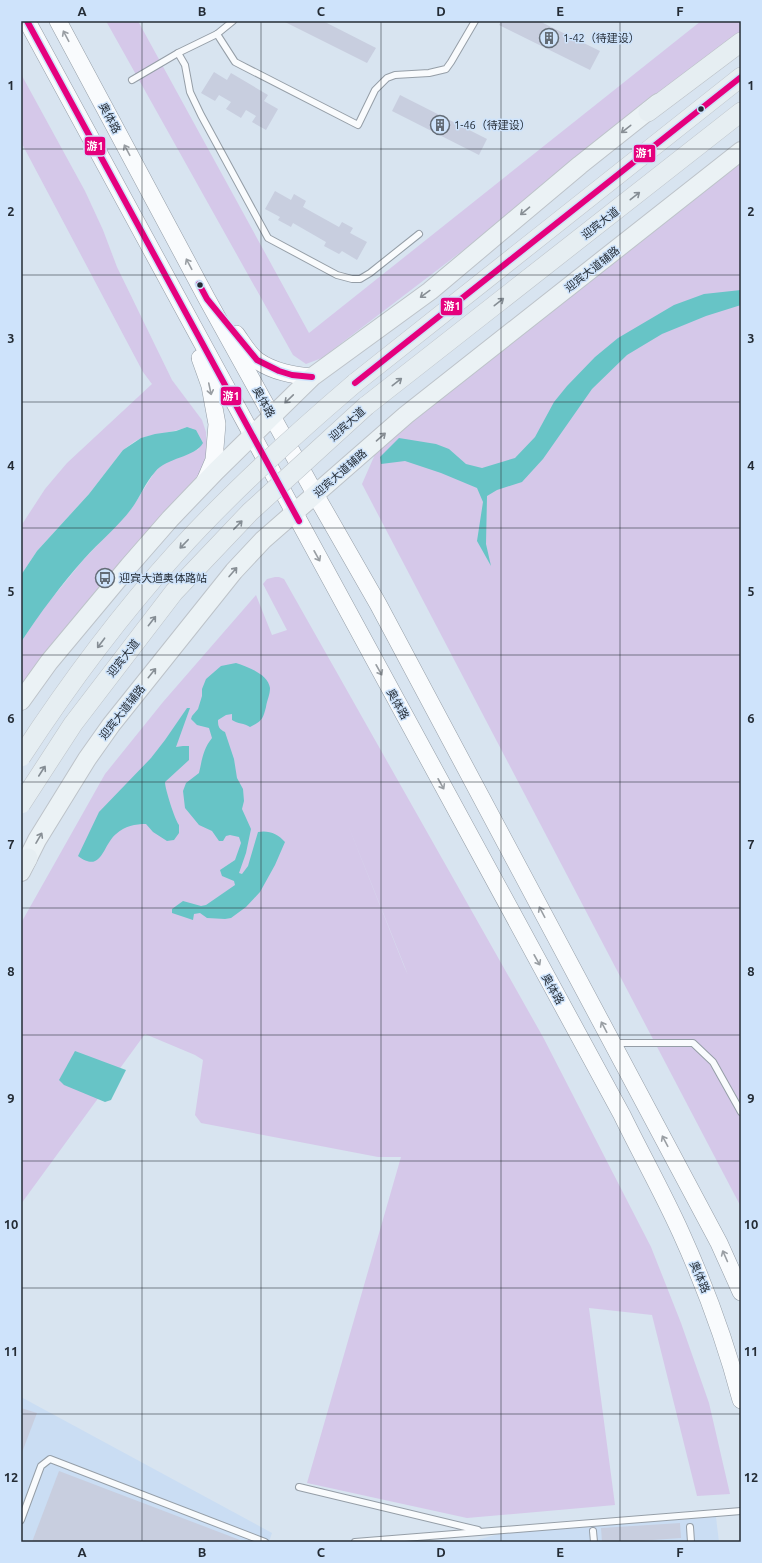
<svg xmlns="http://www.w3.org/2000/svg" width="762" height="1563" viewBox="0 0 762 1563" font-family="Ubuntu,'Noto Sans SC',sans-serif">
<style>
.built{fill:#caddf3}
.green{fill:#d5c8e9;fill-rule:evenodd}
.water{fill:#67c4c6}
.building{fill:#c8cedf}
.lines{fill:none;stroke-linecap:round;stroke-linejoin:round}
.service-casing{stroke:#959ea7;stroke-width:8}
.secondary-casing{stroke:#959ea7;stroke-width:18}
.primary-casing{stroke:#bdc3c9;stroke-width:20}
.trunk-casing{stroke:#bdc3c9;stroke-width:20}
.service{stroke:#f9fbfd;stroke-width:6}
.secondary{stroke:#f9fbfd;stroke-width:17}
.primary{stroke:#ebf2f5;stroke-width:18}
.trunk{stroke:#e6eef2;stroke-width:19}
.trunk-bridge-casing{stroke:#bdc3c9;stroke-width:20;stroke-linecap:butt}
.trunk-bridge{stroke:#e6eef2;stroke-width:19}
.bus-1-casing{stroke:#cee3fb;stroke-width:9}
.bus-1{stroke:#e5007d;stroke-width:6}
.oneway{stroke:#999ea3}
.oneway2{stroke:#888f95}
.oneway3{stroke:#858d94}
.grid{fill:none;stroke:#242c35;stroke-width:1;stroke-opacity:0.55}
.bus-dot{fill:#242c35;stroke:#cee3fb;stroke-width:1.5}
.labels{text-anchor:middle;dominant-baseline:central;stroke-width:3;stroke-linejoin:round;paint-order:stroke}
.poi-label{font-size:11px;fill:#242c35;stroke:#cee3fb;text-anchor:start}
.street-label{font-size:11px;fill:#242c35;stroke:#cee3fb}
.line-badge{stroke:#cee3fb;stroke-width:1.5}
.badge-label{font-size:11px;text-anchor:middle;font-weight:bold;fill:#fff}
.neatline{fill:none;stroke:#242c35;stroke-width:1.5}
.grid-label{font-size:13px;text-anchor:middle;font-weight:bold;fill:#242c35}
</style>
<rect width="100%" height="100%" fill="#d8e4f0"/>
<g class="built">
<polygon points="21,1397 272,1533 269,1542 21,1542"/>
<polygon points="716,1517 719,1542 477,1542 477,1540 506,1532"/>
</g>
<g class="green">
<polygon points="106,21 138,21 309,333 701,21 741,21 741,38 322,358 306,364 293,355"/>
<path d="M21,74l64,117 18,39 14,37 55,113 30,40 4,12 1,19 -11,39 -124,144 -51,77v-69l22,-33 41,-50 32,-33 16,-18 22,-35 8,-9 37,-15 -12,-22c-15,6 -30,6 -45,11 -7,2 -13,8 -19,12l-34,44 -52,57 -16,24v-49l24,-37 22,-26 85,-79 -9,-12 -122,-230z"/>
<polygon points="741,145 741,1207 362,484 390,420"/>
<path d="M275,577h4l5,2 259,458 108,210 30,76 28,80 21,91 -33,2 -45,-181 -63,-7 26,197 -148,13 -160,-35 94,-326h-23l-177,-34 -6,-8 8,-55 -8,-5 -50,-21 -124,170v-281l84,-149 58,-72 93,-107 16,40 15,-5 -24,-46 4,-5zM346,820l62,155 -4,-9z"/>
</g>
<g class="water">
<polygon points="741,290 741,305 706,316 662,334 627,355 592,389 543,459 522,482 497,490 487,496 486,544 491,566 477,541 483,502 477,488 441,473 405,461 381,464 380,457 399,438 436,444 449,449 466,464 482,468 515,458 535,437 554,402 567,386 595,357 618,338 674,305 704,294"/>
<path d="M187,427l9,3 7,13c-9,15 -36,14 -48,29 -10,11 -15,25 -23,36 -14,19 -33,34 -48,51 -23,26 -44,54 -63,83v-67l16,-24 52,-57 34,-44 18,-12 14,-4 21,-3z"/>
<path d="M236,663c12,4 32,11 34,25 0,7 -3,12 -4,19 -3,12 -4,14 -16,20 -6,-4 -12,-3 -18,-7v-6l-6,1 -8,5c0,7 1,9 7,12l9,27 3,19 6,11 1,12 -2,8 9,20 -5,24 -7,20 3,1 6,-8 10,-34c11,-2 20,2 27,10l-10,23 -15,27 -14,15 -15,11 -6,1 -18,-1 -7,-5 -6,1 -1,6 -21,-7v-4l11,-8 18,5 5,-1 29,-20 -1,-4 -12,-5 -2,-6 15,-10 6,-17 -2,-6 -9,-2 -4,1 -3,5h-4l-7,-10 -13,-6 -14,-17 -2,-17 3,-8 13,-10c3,-13 4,-24 13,-35l-3,-10 -12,-3 -6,-6 1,-3 6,-7 4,-13v-7l4,-10 15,-13z"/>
<path d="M187,708h3l-14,39 7,-1h6v14l-24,22c0,7 10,38 14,43v8l-5,7 -7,1 -14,-9 -7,-8c-11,0 -21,2 -30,10 -14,12 -14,40 -38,22l21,-44 52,-54 14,-18z"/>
<polygon points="75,1051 126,1070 111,1100 105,1102 64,1085 59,1080"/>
</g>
<g class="building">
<polygon points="283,21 323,21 376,48 367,63"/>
<polygon points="501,21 539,21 600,51 590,70 499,25"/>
<polygon points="214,72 227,80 231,73 268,95 264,101 278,109 266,130 252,122 256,116 246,110 241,118 226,109 231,102 219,95 215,101 201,93"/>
<polygon points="400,95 487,139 479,155 392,111"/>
<polygon points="275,191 291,200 294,194 306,201 303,207 339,227 342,222 353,228 350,233 367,242 357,260 342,251 339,254 324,246 326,242 293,223 291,227 278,220 280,217 265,209"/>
<polygon points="21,1408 37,1413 21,1455"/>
<polygon points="59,1471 240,1540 240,1542 32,1542"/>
<polygon points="680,1523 681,1538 624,1542 602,1542 601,1528"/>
</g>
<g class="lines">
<g class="service-casing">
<g id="service">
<polyline points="217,34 235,62 358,125 375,90 387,78 395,75 429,73 446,69 451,62 475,21"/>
<polyline points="178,53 185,65 190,92 201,115 268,238 337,275 352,279 360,279 370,273 419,234"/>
<polyline points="132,80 178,53 217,34 233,21"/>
<polyline points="615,1043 693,1043 713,1062 741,1112"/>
<polyline points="299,1487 478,1530"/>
<polyline points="21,1520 41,1466 50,1459 265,1542"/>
<polyline points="690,1527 691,1542"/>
<polyline points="593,1531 594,1542"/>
<polyline points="355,1542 741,1511"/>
</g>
</g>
<g class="secondary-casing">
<g id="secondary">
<path d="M27,21l595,1094c19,39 41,78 59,118 24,53 45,110 60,167"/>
<polyline points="58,21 207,299 319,501 378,604 719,1243 741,1292"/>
<path d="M236,334c6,8 13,21 22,27 16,11 35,14 54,16"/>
<polyline points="200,358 210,386 217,424 214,460 205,481"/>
</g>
</g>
<g class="primary-casing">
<g id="primary">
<polyline points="21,701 49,662 129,566 170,519 216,471 312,377 430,291 580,165 658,103"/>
<polyline points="21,872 37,840 87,759 111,725 234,571 263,540 406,415 741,151"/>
</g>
</g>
<g class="trunk-casing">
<g id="trunk">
<polyline points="648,112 741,42"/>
<polyline points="355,383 741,77"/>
<polyline points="366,406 741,112"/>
<polyline points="21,870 28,858"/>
</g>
</g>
<use href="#service" class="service"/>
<use href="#secondary" class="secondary"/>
<use href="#primary" class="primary"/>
<use href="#trunk" class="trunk"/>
<g class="trunk-bridge-casing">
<g id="trunk-bridge">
<path d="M21,757c47,-72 98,-141 156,-205 55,-61 116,-116 178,-169"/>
<polyline points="21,804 73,724 174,592 250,512 366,406"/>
</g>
</g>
<use href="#trunk-bridge" class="trunk-bridge"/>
<g class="bus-1-casing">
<g id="bus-1">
<polyline points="27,21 299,521"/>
<polyline points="199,284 207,299 257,360 279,371 292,375 312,377"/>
<polyline points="355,383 741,77"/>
</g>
</g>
<use href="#bus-1" class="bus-1"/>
</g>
<defs><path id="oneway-shaft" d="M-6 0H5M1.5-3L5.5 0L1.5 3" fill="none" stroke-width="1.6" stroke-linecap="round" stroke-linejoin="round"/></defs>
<g class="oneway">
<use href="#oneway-shaft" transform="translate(66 36) rotate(-118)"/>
<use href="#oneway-shaft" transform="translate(127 150) rotate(-118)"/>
<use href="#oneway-shaft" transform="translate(189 264) rotate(-118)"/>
<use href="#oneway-shaft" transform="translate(210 389) rotate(78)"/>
<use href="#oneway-shaft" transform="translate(317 556) rotate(61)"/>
<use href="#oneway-shaft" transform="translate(379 670) rotate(61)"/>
<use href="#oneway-shaft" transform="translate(441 784) rotate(61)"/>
<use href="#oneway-shaft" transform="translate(542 912) rotate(-118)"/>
<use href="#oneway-shaft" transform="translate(537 960) rotate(61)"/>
<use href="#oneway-shaft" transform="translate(604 1027) rotate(-118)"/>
<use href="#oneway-shaft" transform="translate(665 1141) rotate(-118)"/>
<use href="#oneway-shaft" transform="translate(725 1256) rotate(-114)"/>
</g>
<g class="oneway2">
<use href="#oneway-shaft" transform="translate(626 129) rotate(142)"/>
<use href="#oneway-shaft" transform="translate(525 211) rotate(140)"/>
<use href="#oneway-shaft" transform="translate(425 294) rotate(144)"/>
<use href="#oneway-shaft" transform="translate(289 399) rotate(136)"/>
<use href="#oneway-shaft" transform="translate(381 437) rotate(-41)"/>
<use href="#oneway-shaft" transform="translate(233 572) rotate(-49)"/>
<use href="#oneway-shaft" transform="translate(152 673) rotate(-51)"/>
<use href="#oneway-shaft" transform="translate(39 838) rotate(-60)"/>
</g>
<g class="oneway3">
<use href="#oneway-shaft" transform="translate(635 196) rotate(-38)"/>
<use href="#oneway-shaft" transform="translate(499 302) rotate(-38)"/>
<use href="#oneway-shaft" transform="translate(397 382) rotate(-38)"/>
<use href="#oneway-shaft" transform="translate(238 525) rotate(-46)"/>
<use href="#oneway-shaft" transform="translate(184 544) rotate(134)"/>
<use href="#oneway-shaft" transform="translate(152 621) rotate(-52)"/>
<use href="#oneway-shaft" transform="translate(101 643) rotate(127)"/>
<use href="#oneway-shaft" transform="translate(42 771) rotate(-57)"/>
</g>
<path class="grid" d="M142,21v1521M261,21v1521M381,21v1521M501,21v1521M620,21v1521M21,149h720M21,275h720M21,402h720M21,528h720M21,655h720M21,782h720M21,908h720M21,1035h720M21,1161h720M21,1288h720M21,1414h720"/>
<defs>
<g id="building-ring" transform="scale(1)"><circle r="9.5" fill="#cee3fb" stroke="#636c76" stroke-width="1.5"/><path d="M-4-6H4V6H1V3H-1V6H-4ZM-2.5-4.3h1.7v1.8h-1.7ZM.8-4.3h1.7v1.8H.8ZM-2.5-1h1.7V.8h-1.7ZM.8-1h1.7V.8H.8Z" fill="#636c76"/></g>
<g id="bus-ring" transform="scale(1)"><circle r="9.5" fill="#cee3fb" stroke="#636c76" stroke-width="1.5"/><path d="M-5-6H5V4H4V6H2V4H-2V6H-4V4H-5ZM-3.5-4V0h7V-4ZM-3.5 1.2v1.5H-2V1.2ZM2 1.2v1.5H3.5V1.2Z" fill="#636c76"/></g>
</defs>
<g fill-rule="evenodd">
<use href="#building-ring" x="549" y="38"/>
<use href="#building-ring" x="440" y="125"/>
<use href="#bus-ring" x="105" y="578"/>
</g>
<g class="bus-dot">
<circle cx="701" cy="109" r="3.5"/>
<circle cx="200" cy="285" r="3.5"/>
</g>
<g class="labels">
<g class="poi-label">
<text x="563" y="38">1-42（待建设）</text>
<text x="454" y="125">1-46（待建设）</text>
<text x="119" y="578">迎宾大道奥体路站</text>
</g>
<g class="street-label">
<text transform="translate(110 118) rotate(62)">奥体路</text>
<text transform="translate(600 223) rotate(-38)">迎宾大道</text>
<text transform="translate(592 269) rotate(-38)">迎宾大道辅路</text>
<text transform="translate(264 402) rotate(61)">奥体路</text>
<text transform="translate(347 424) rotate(-42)">迎宾大道</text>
<text transform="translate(340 473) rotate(-41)">迎宾大道辅路</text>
<text transform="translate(123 658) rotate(-52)">迎宾大道</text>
<text transform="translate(398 704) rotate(61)">奥体路</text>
<text transform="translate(122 712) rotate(-52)">迎宾大道辅路</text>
<text transform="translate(553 989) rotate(61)">奥体路</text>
<text transform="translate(700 1277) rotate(67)">奥体路</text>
</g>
</g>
<g class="line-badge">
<rect x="84" y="136" width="22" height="20" rx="4" fill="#e5007d"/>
<rect x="633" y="144" width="23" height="19" rx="4" fill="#e5007d"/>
<rect x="440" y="297" width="23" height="19" rx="4" fill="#e5007d"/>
<rect x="220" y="386" width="22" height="20" rx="4" fill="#e5007d"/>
</g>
<g class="badge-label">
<text x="95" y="150">游1</text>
<text x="644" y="157">游1</text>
<text x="452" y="310">游1</text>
<text x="231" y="400">游1</text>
</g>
<rect width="762" height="1563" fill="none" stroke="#cee3fb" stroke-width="44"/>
<rect x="22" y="22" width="718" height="1519" class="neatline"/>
<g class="grid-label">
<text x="82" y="16">A</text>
<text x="202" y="16">B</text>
<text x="321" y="16">C</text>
<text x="441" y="16">D</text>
<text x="560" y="16">E</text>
<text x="680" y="16">F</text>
<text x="11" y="90">1</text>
<text x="751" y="90">1</text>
<text x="11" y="216">2</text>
<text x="751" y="216">2</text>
<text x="11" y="343">3</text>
<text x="751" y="343">3</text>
<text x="11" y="470">4</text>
<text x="751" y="470">4</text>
<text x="11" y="596">5</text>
<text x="751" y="596">5</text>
<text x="11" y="723">6</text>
<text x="751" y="723">6</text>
<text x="11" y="849">7</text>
<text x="751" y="849">7</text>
<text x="11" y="976">8</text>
<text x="751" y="976">8</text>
<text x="11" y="1103">9</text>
<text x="751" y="1103">9</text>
<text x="11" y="1229">10</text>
<text x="751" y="1229">10</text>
<text x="11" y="1356">11</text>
<text x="751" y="1356">11</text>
<text x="11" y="1482">12</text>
<text x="751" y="1482">12</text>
<text x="82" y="1557">A</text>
<text x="202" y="1557">B</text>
<text x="321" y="1557">C</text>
<text x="441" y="1557">D</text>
<text x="560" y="1557">E</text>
<text x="680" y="1557">F</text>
</g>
</svg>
